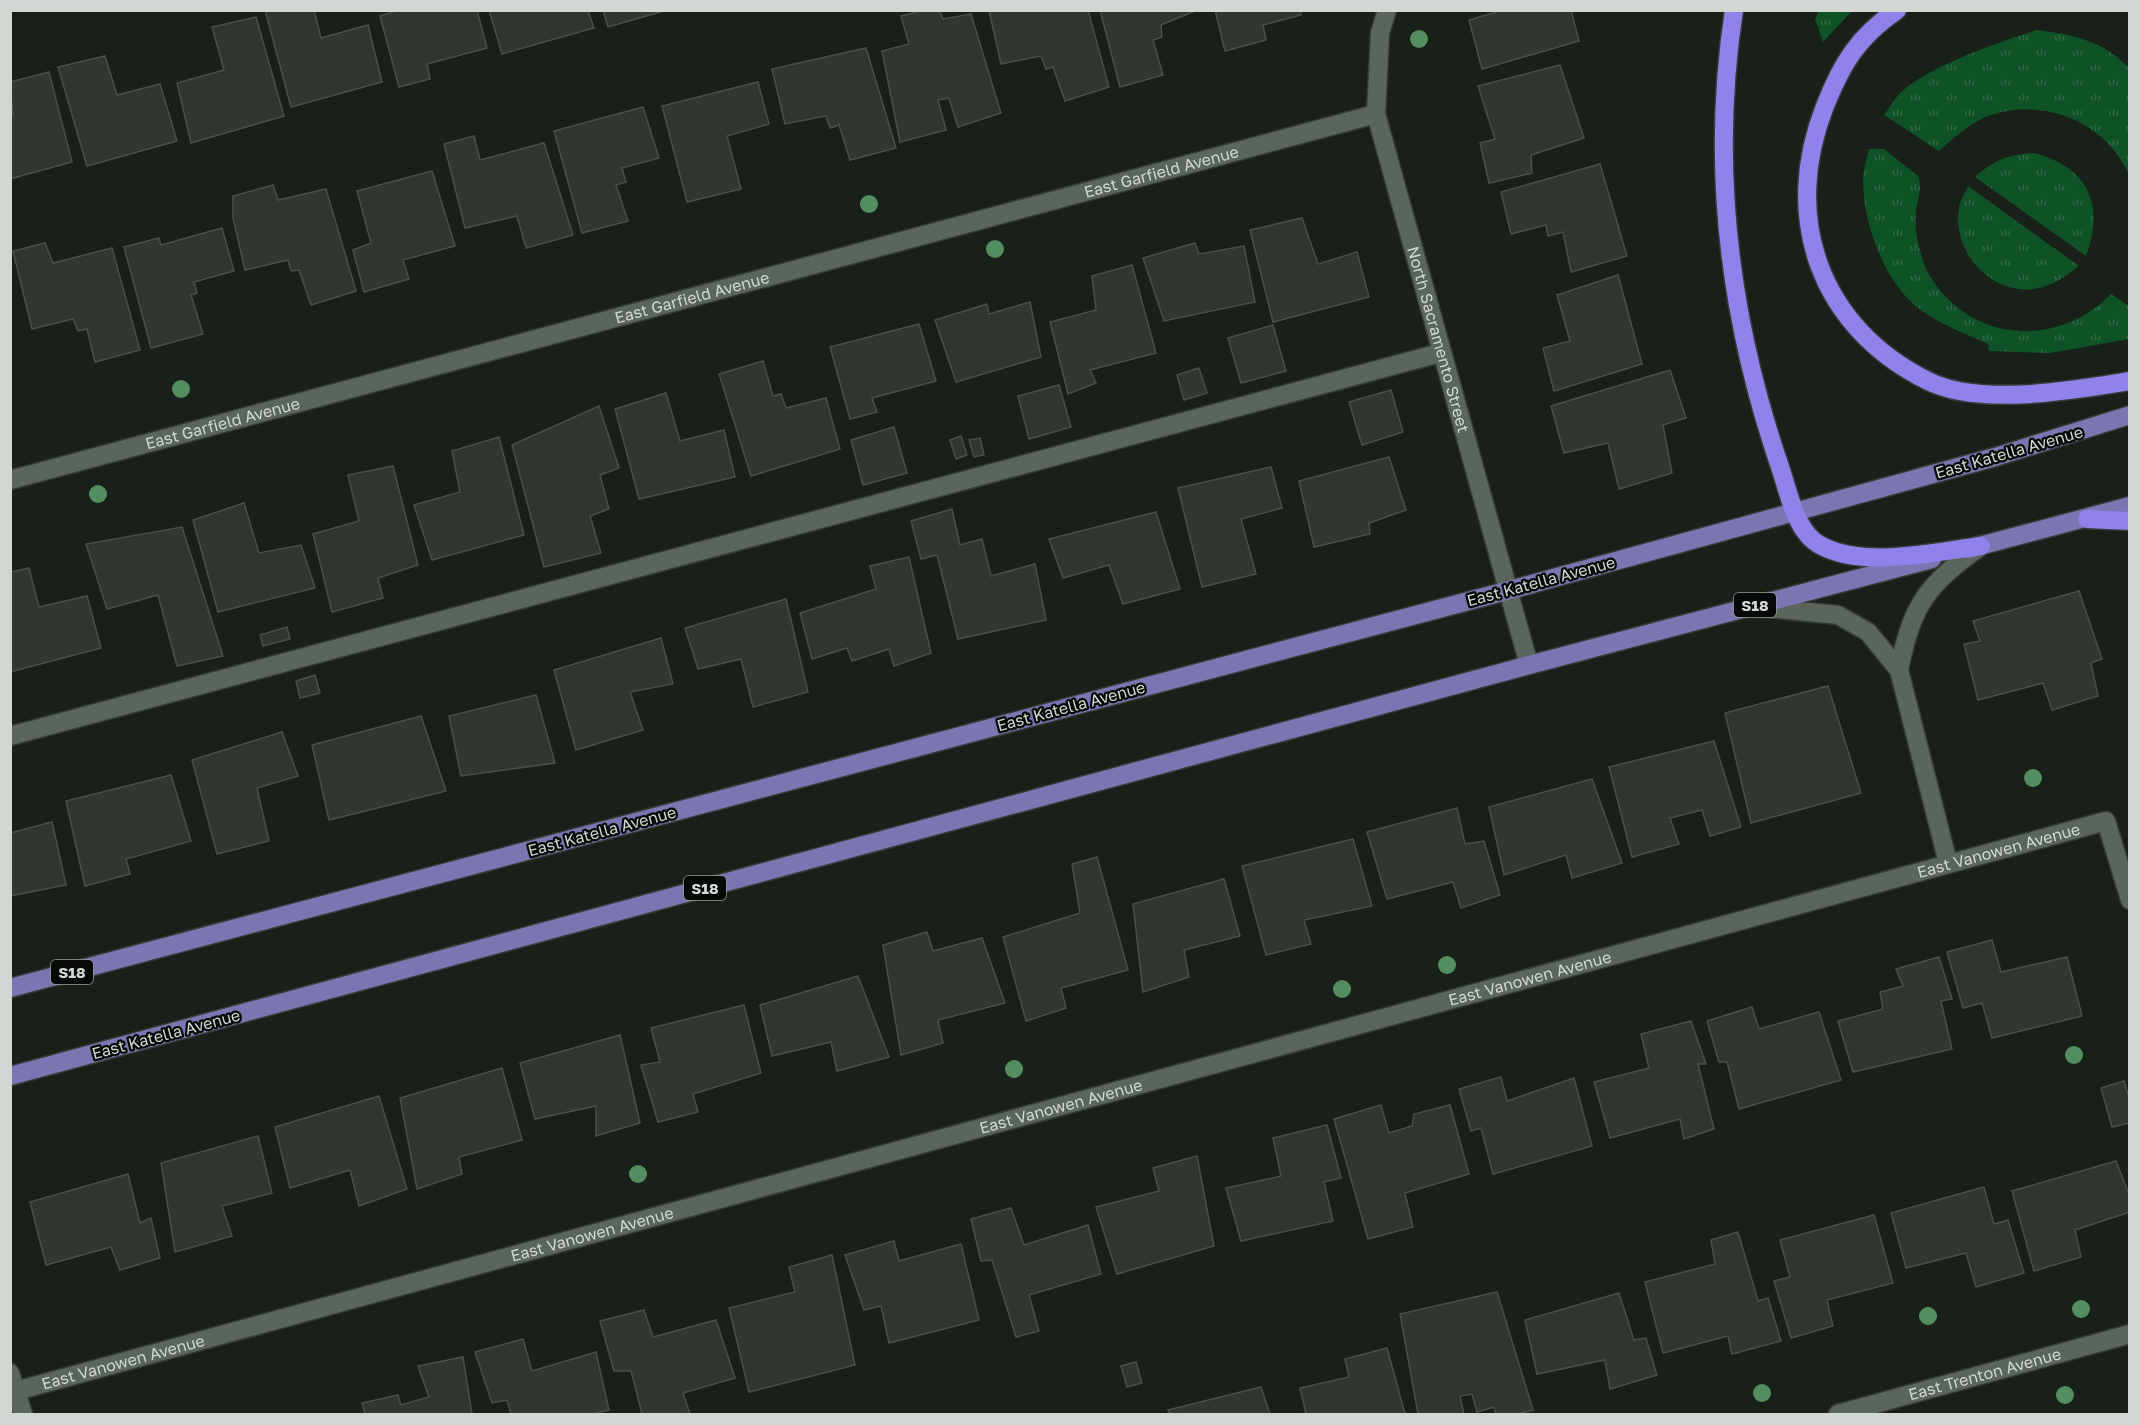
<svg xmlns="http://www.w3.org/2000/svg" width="2140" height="1425" viewBox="0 0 2140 1425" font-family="'Golos Text',sans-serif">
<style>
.grass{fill:url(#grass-tufts)}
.building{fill:#2f3730;stroke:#475049;stroke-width:1.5}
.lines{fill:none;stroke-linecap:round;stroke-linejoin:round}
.minor-casing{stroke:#353b36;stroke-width:21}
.major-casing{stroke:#353b36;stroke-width:21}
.highway-casing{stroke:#353b36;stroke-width:21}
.minor{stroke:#5b655c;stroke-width:18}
.major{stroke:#7b76b2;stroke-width:18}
.highway{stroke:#9181eb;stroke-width:18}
.tree{fill:#548e60}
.labels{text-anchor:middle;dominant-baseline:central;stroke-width:4.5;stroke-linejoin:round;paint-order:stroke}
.shield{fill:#060906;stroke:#949995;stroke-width:1.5}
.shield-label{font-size:15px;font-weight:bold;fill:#d1d7d2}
.street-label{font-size:16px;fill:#d1d7d2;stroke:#060906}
</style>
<defs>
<pattern id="grass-tufts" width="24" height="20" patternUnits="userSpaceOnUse" patternTransform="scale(1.5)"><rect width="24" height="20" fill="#0e5225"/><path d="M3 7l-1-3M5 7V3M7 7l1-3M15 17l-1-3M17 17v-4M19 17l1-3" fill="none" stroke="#306a44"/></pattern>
</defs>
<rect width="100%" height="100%" fill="#182019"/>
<g class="grass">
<polygon points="1819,11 1819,10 1852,11 1823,42 1815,19"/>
<path d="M2037,30c37,5 65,10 92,38v107c-22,-52 -84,-78 -138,-60 -20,7 -36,22 -52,36l-55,-36c6,-8 11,-17 17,-23 30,-27 98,-50 136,-62z"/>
<path d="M1869,149h15l34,27c5,11 -1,24 -2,36 -2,17 2,33 7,49 4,13 13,25 22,35 46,49 121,45 166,-2l18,12v33l-79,14 -61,-2 -1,-7c-22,-10 -46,-19 -66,-33 -37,-26 -59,-87 -59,-131 0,-10 4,-21 6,-31z"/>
<path d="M2035,153c53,15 70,51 51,103l-111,-79c19,-17 34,-23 60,-24z"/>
<path d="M1968,186l111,80c-12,9 -22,17 -36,21 -47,14 -92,-33 -84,-79 1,-7 6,-15 9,-22z"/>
</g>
<g class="building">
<polygon points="265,10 314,10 321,38 368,25 382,82 291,107"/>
<polygon points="399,10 477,10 487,48 427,64 430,79 399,87 380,16"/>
<polygon points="489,10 588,10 594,28 502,54"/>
<polygon points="603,10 667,10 608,27"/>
<polygon points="925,10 939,10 943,19 971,14 1001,113 958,127 949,98 938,100 946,130 900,142 882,51 909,44 901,16"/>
<polygon points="989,10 1088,10 1109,87 1065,101 1053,67 1046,69 1041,56 1001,64"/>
<polygon points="1100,10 1195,10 1195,11 1161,25 1162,37 1153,40 1163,75 1120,87"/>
<polygon points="1215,10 1300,10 1301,15 1263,25 1266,40 1225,51"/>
<polygon points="1571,10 1579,41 1482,69 1469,20 1503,10"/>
<polygon points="256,17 284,116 191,143 177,83 224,70 212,27"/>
<polygon points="866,48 896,148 850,160 839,125 830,128 826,116 785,124 772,69"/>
<polygon points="105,56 117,95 160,84 177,141 87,166 58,67"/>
<polygon points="1560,65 1584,138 1531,155 1532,173 1489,183 1480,143 1495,139 1478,86"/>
<polygon points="49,72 72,162 10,179 10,117 13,116 10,82"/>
<polygon points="758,82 769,124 727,136 741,189 687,202 662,106"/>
<polygon points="643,107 659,158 622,168 626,182 616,185 628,221 582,233 554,131"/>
<polygon points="474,136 480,160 544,143 573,235 526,248 517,216 465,228 444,144"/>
<polygon points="1600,164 1627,256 1571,272 1563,232 1548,236 1546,225 1511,234 1501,192"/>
<polygon points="432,171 455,246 403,260 409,279 364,292 353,250 371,243 357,191"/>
<polygon points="273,185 278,200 326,189 356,291 311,305 299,270 291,271 288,260 245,270 233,218 233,196"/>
<polygon points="1302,218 1318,264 1357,252 1369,297 1273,322 1250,230"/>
<polygon points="222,228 234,271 194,282 197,293 191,295 203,334 151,348 124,247 159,238 161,245"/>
<polygon points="45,243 53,263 112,248 140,350 95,362 87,329 78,331 73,319 32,329 13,251"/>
<polygon points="1195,243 1199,254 1244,246 1255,302 1164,321 1143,258"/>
<polygon points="1132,265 1156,353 1090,370 1096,383 1068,394 1050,322 1096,310 1092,276"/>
<polygon points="1618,275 1642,364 1554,391 1543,348 1570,341 1557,295"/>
<polygon points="1030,302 1041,357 956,382 935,320 987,304 989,314"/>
<polygon points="919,324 936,381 872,398 877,412 850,419 830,347"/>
<polygon points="1273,325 1286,371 1241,383 1228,338"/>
<polygon points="763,361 773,396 781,394 786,408 826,398 840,449 751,476 719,374"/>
<polygon points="1199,368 1207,393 1184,400 1177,375"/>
<polygon points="1670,370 1686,418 1663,425 1672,473 1619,489 1608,443 1564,453 1551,406"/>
<polygon points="1059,385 1071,427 1029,439 1018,396"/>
<polygon points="1391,390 1403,432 1362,445 1349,402"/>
<polygon points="666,393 680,441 724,430 735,477 639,499 615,409"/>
<polygon points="599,406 619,468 600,475 609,509 590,516 601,553 544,567 512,445"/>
<polygon points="894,427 907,473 863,485 851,440"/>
<polygon points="961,436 967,455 956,459 950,440"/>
<polygon points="499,437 524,535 432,560 414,505 460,492 452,451"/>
<polygon points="980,438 984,455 974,457 969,440"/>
<polygon points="1389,457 1406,510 1369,523 1370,534 1314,547 1299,481"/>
<polygon points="393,466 418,565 378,578 383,598 332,612 313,534 359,521 348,475"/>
<polygon points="1271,467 1282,508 1241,519 1256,574 1202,587 1178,488"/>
<polygon points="244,503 259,553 301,545 315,588 218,612 193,520"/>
<polygon points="952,509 960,545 982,539 991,576 1035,564 1046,620 958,639 937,555 921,559 911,521"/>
<polygon points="1156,512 1180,589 1123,604 1109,565 1063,578 1049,539"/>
<polygon points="182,527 223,656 177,666 158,595 107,609 86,544"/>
<polygon points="909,557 931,653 894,666 889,649 852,661 847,648 812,659 800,613 876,589 870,566"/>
<polygon points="29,568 39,607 87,596 101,648 10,672 10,572"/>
<polygon points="2079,591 2102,659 2091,663 2098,696 2052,710 2043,683 1978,700 1964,644 1980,641 1973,621"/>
<polygon points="786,599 808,692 753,707 741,659 698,669 685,628"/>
<polygon points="287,627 290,639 263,646 260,635"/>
<polygon points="661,638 673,684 630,692 643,730 576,750 554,670"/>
<polygon points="315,675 320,693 300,698 296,681"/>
<polygon points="1828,686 1861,793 1751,823 1725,713"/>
<polygon points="536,695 555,763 461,776 449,716"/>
<polygon points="421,716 446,791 329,820 312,745"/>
<polygon points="282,732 298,776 257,788 269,841 217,854 192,760"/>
<polygon points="1714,741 1741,827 1710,836 1702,810 1670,818 1679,844 1632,857 1609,767"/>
<polygon points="171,775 191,841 126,859 130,874 85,886 66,801"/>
<polygon points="1592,779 1622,863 1572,878 1566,855 1504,875 1489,807"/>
<polygon points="1457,808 1465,844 1484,841 1500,895 1461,908 1453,882 1387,899 1367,832"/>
<polygon points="52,822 66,885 10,896 10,833"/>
<polygon points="1353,839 1372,906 1304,920 1311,944 1266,955 1242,866"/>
<polygon points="1097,857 1128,970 1061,988 1066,1008 1026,1021 1003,937 1080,913 1072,864"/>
<polygon points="1224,879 1240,936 1184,950 1189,977 1143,992 1133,904"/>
<polygon points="927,932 933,951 982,938 1005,1003 938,1020 943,1043 901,1055 883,945"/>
<polygon points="1992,940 2001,972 2067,957 2082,1016 1992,1038 1982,1003 1963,1008 1947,952"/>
<polygon points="1939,957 1952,999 1941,1001 1952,1049 1853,1072 1838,1021 1883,1009 1880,992 1903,986 1896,969"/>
<polygon points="858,976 889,1057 837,1071 831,1042 772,1056 760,1005"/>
<polygon points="744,1005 761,1073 693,1094 698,1112 658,1122 641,1065 660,1062 651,1028"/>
<polygon points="1752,1007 1759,1029 1819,1012 1841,1080 1739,1109 1727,1062 1719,1062 1707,1021"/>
<polygon points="1691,1021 1706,1064 1698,1064 1714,1129 1684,1139 1680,1119 1610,1138 1594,1082 1649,1068 1641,1034"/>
<polygon points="620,1035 640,1123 596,1136 596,1106 535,1119 520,1063"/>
<polygon points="502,1068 522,1140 459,1157 462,1174 417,1189 400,1098"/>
<polygon points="1501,1077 1507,1101 1574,1078 1592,1146 1493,1174 1481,1128 1471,1131 1459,1089"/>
<polygon points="2124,1081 2130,1101 2130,1123 2112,1127 2101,1088"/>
<polygon points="379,1096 407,1189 359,1206 350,1170 290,1188 275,1127"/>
<polygon points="1381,1105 1389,1133 1412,1126 1414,1114 1450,1105 1469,1174 1405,1193 1413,1227 1368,1239 1334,1119"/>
<polygon points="1327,1125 1341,1178 1324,1182 1333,1221 1241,1241 1226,1188 1281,1176 1273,1138"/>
<polygon points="258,1136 272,1193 222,1206 232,1236 175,1252 161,1163"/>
<polygon points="1197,1156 1214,1246 1117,1274 1096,1207 1159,1191 1153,1168"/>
<polygon points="2116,1161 2130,1197 2130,1212 2075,1230 2081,1257 2034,1271 2012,1191"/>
<polygon points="128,1174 140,1223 151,1218 160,1258 120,1270 111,1247 46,1265 30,1202"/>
<polygon points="1984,1187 1994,1224 2008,1220 2024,1273 1976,1287 1966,1253 1906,1268 1891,1213"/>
<polygon points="1011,1208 1024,1245 1088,1225 1101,1274 1029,1295 1039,1331 1016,1337 992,1260 981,1261 971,1219"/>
<polygon points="1874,1215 1893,1283 1827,1300 1833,1326 1791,1338 1774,1281 1790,1277 1780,1240"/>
<polygon points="1738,1232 1758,1301 1768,1298 1781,1341 1732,1354 1728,1336 1663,1353 1645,1282 1715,1264 1711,1240"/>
<polygon points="894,1241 899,1261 961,1244 979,1320 889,1343 881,1306 864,1310 845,1255"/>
<polygon points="832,1255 855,1365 749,1392 729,1308 795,1292 789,1267"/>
<polygon points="1497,1292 1533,1410 1518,1414 1496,1414 1494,1407 1477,1412 1472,1394 1460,1396 1464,1414 1418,1414 1400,1314"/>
<polygon points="1619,1293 1634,1340 1646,1338 1657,1375 1610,1389 1605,1360 1537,1374 1525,1320"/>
<polygon points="644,1310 653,1337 716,1320 735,1378 683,1393 690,1414 642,1414 631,1371 614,1371 600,1321"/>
<polygon points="523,1339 532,1371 596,1352 609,1410 593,1414 511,1414 507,1400 492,1403 475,1352"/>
<polygon points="1387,1348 1405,1414 1299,1414 1306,1413 1300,1388 1349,1377 1345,1359"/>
<polygon points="463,1357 472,1414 365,1414 362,1403 398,1395 401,1405 429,1397 418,1366"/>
<polygon points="1136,1362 1142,1383 1127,1387 1121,1366"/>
<polygon points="1261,1387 1270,1414 1170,1414 1168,1410"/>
</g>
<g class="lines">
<g class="minor-casing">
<g id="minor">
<path id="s1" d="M1387,10l-7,23 -4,81 153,551"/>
<path id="s2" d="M10,480l1366,-366"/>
<polyline points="1757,607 1838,615 1868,632 1899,670 1948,863"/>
<path d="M1899,670c13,-66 28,-85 82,-124"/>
<polyline points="10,736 1440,353"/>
<polyline points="10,1373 23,1414"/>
<path id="s3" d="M16,1391l2090,-570 24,79"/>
<path id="s4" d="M1838,1414l292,-80"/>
</g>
</g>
<g class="major-casing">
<g id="major">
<polyline points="1968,549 2130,506"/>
<polyline points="10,988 1510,590 1995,457 2130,415"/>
<polyline points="10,1076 1529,665 1932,559"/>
</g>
</g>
<g class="highway-casing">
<g id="highway">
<path d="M1734,10c-24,156 -4,312 47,460 8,24 15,62 39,75 43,24 114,7 161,1"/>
<path d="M1897,10c-39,27 -55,53 -72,96 -44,111 -6,221 103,275 52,26 146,9 202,0"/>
<polyline points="2087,519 2130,521"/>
</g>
</g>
<use href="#minor" class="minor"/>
<use href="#major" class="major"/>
<use href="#highway" class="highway"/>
</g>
<g class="tree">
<circle cx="1419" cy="39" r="9"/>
<circle cx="869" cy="204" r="9"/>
<circle cx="995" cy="249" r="9"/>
<circle cx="181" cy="389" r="9"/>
<circle cx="98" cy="494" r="9"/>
<circle cx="2033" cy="778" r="9"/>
<circle cx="1447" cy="965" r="9"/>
<circle cx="1342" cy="989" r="9"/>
<circle cx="2074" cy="1055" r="9"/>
<circle cx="1014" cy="1069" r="9"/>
<circle cx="638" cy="1174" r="9"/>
<circle cx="2081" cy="1309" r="9"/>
<circle cx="1928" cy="1316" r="9"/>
<circle cx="1762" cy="1393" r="9"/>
<circle cx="2065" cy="1395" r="9"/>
</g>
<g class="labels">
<g class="shield">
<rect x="1734" y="593" width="42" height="24" rx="4.5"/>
<rect x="684" y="876" width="42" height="24" rx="4.5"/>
<rect x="51" y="960" width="42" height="24" rx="4.5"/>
</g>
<g class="shield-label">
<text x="1755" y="605">S18</text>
<text x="705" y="888">S18</text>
<text x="72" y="972">S18</text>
</g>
<g class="street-label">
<text stroke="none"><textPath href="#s2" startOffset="1192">East Garfield Avenue</textPath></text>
<text stroke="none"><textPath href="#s2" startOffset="706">East Garfield Avenue</textPath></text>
<text stroke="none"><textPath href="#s1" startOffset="339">North Sacramento Street</textPath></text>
<text stroke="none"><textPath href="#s2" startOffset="220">East Garfield Avenue</textPath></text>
<text transform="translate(2009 452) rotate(-16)">East Katella Avenue</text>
<text transform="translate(1541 581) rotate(-15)">East Katella Avenue</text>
<text transform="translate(1071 706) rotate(-15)">East Katella Avenue</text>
<text transform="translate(602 831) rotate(-15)">East Katella Avenue</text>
<text stroke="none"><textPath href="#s3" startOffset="2055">East Vanowen Avenue</textPath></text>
<text stroke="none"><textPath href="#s3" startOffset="1569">East Vanowen Avenue</textPath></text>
<text transform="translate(166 1034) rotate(-15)">East Katella Avenue</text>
<text stroke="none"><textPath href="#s3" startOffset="1083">East Vanowen Avenue</textPath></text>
<text stroke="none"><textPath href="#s3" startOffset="597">East Vanowen Avenue</textPath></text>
<text stroke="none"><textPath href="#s3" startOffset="111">East Vanowen Avenue</textPath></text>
<text stroke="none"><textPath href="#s4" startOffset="152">East Trenton Avenue</textPath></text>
</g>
</g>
<rect width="2140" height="1425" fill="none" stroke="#d1d7d2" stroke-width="24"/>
</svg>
